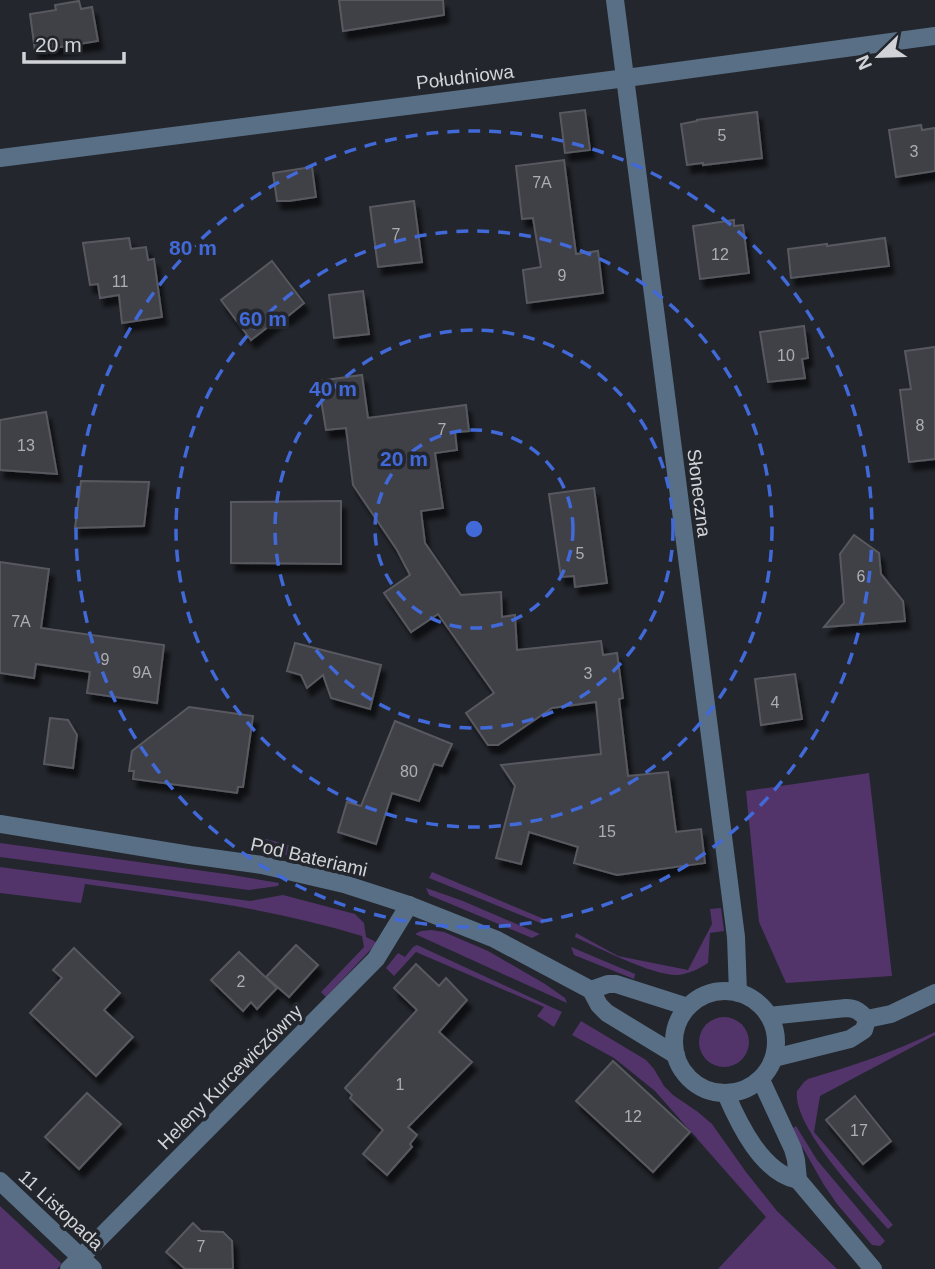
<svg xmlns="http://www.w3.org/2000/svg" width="935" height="1269" viewBox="0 0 935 1269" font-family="Arial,sans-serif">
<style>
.green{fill:#52346b}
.building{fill:#3f3f46;stroke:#595960;stroke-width:2;filter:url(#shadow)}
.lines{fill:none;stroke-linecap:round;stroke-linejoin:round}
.minor{stroke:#596f86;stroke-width:18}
.ring{fill:none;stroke:#4169d8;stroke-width:3.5;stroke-dasharray:12 9}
.labels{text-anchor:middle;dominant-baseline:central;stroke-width:7;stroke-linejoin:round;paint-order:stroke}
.number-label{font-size:16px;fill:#acaeb3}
.street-label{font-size:19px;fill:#d1d3d7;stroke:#23262c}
.centre{fill:#4169d8;stroke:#23262c;stroke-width:3.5}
.ring-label{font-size:21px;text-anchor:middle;font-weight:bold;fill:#4169d8;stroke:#23262c;stroke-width:7;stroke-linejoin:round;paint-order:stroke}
</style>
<defs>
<filter id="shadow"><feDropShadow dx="4.5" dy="8" stdDeviation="2" flood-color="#0009"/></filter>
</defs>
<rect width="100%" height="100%" fill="#23262c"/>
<g class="green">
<polygon points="869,773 892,976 786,983 759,922 746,791"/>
<polygon points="262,838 339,858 342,864 341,868 263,850 261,843"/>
<polygon points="0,843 226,874 279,883 278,886 249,890 0,857"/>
<path d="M0,867l250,34 33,-6 72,19 9,9 2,14 10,5 -2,4 -48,51 -5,-5 43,-45 -2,-11c-90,-28 -184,-39 -277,-52l-4,19 -81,-10z"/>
<polygon points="432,872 544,919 543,924 429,878"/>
<polygon points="426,888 463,901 540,934 532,938 429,895"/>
<path d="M721,908l3,23 -14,2 -2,30c-9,6 -20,11 -30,12 -25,1 -79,-27 -103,-38l1,-4 42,23 70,14 24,-46 -2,-15z"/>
<polygon points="431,930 444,932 488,951 545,984 565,998 567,1003 415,934 421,931"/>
<polygon points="417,945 562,1012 554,1027 537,1016 544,1007 416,952 394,976 386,968 398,953 405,957 413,947"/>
<polygon points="571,947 635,974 634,979 574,955"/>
<circle cx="724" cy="1042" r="25"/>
<polygon points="581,1021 646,1060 654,1069 664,1086 673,1095 698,1112 712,1124 746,1172 777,1211 837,1269 718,1269 766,1217 655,1091 614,1058 572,1035"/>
<path d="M935,1032v3l-115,61 -6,36 79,93 -5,4c-24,-28 -96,-102 -91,-138l7,-9 4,-3c44,-13 86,-27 127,-47z"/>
<polygon points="796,1126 817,1160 885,1241 880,1246 872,1245 837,1204 824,1185 792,1129"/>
<polygon points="0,1206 62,1264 57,1269 0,1269"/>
</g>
<g class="building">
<polygon points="339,0 443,0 444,15 343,31"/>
<polygon points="79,1 81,9 92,7 98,41 35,51 30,14 56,10 55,5"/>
<polygon points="585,110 590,150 565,153 560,113"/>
<polygon points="757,112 762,158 703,165 703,163 687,165 681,124 697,121 697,120"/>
<polygon points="921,125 922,130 935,128 935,171 896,177 889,130"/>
<polygon points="564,160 576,254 598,251 603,293 527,303 523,270 541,267 533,218 522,219 516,166"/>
<polygon points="312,167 316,197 289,201 277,201 273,173"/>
<polygon points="414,201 422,262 378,267 370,207"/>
<polygon points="734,220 734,226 743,225 749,273 700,279 693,226"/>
<polygon points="129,238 131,249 146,247 148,260 154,259 162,317 122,323 119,295 100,298 98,284 90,285 83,243"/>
<polygon points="885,238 889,266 791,278 788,249 827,244 827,246"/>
<polygon points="272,261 304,303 287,317 282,316 251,340 221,300"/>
<polygon points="363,291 369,334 334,338 329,295"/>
<polygon points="804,326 808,358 802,359 805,378 768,382 760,332"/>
<polygon points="935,347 935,459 909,462 900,390 911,389 905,351"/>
<polygon points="362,375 368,418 466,405 469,431 455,432 457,450 435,453 443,508 421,511 425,543 461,595 501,592 502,617 515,615 517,650 601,641 603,655 617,653 623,698 619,699 628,776 668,772 676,832 701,829 705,863 617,875 574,863 578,847 529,832 521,864 496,858 515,786 501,765 601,754 596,702 552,708 498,745 488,745 466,713 494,693 438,614 411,632 384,593 410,575 397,550 353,485 346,428 326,430 318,381"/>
<polygon points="46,412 57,474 0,470 0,420"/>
<polygon points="81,481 149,482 144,526 75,528"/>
<polygon points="594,488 607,583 575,587 574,576 561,577 549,494"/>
<polygon points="341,501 341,564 231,563 231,502"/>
<polygon points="854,535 879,553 881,574 903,601 905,621 824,627 844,603 840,554"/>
<polygon points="0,562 49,569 41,628 164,645 157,703 87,693 90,672 36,664 34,678 0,673"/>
<polygon points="295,643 381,665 370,709 331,698 323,675 307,688 301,675 287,671"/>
<polygon points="795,674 802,719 761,725 755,679"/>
<polygon points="189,707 253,716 243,787 238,787 237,793 133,779 134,771 129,771 132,751"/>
<polygon points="50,718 68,720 77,735 73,768 44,764"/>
<polygon points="395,721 452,744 442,766 434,764 419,801 392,793 376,844 338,832 347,802 361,806"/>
<polygon points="296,945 318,965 289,997 266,977"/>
<polygon points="74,948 120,993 104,1010 133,1037 96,1076 30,1013 62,978 53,970"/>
<polygon points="239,952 277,988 257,1009 251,1002 243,1011 211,980"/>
<polygon points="416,964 439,986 446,978 467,1000 439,1032 472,1062 408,1127 417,1135 410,1144 412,1147 387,1175 363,1154 383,1130 350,1098 352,1095 345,1088 417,1010 394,988"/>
<polygon points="613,1061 690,1132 653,1172 576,1101"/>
<polygon points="87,1093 121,1124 79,1169 45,1137"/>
<polygon points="855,1096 891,1141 863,1164 826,1120"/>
<polygon points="193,1223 201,1231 223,1232 232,1241 233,1269 185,1269 166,1252"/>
</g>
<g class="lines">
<g class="minor">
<polyline points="615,0 736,937 738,993"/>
<polyline points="0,158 626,78 935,36"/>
<polyline points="0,824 190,855 262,865 344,884 409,905 495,939 591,990 599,1005 607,1013 676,1055"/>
<polyline points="591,990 608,984 616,984 688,1007"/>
<circle cx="725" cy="1042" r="51"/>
<path d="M769,1016l77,-8c10,0 14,4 21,11"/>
<polyline points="867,1019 891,1014 935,993"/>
<polyline points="774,1058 850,1039 864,1030 867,1019"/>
<polyline points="761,1080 793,1149 796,1160 798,1180 873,1269"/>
<path d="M726,1094c13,30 36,79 72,86"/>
<polyline points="0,1181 93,1269"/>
<polyline points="69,1269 376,959 409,905"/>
</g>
</g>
<g class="ring">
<circle cx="474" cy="529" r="99"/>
<circle cx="474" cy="529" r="199"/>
<circle cx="474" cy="529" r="298"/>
<circle cx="474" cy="529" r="398"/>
</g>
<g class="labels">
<g class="number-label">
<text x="722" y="135">5</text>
<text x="914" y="151">3</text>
<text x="542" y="182">7A</text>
<text x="396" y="234">7</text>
<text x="720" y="254">12</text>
<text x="562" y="275">9</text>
<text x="120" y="281">11</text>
<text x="786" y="355">10</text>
<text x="920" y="425">8</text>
<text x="442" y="429">7</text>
<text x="26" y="445">13</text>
<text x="580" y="553">5</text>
<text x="861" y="576">6</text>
<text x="21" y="621">7A</text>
<text x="105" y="659">9</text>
<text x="142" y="672">9A</text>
<text x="588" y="673">3</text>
<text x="775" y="702">4</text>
<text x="409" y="771">80</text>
<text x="607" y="831">15</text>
<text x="241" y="981">2</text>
<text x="400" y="1084">1</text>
<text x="633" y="1116">12</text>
<text x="859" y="1130">17</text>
<text x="201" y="1246">7</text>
</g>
<g class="street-label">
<text transform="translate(465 77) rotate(-7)">Południowa</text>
<text transform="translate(699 493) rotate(83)">Słoneczna</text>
<text transform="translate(309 857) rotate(13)">Pod Bateriami</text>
<text transform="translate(230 1077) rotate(-45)">Heleny Kurcewiczówny</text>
<text transform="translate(61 1210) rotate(43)">11 Listopada</text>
</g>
</g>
<circle cx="474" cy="529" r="10" class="centre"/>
<g class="ring-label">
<text x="193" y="255">80 m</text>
<text x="263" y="326">60 m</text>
<text x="333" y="396">40 m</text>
<text x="404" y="466">20 m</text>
</g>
<g transform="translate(879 56) rotate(247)" stroke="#23262c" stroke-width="5" paint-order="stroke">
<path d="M0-5L12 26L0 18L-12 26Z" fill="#d1d3d7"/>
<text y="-10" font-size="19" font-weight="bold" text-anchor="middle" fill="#d1d3d7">N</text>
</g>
<path d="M24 52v10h100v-10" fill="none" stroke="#d1d3d7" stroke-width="3.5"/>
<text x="35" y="52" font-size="21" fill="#d1d3d7" stroke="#23262c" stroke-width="5" paint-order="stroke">20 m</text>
</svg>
